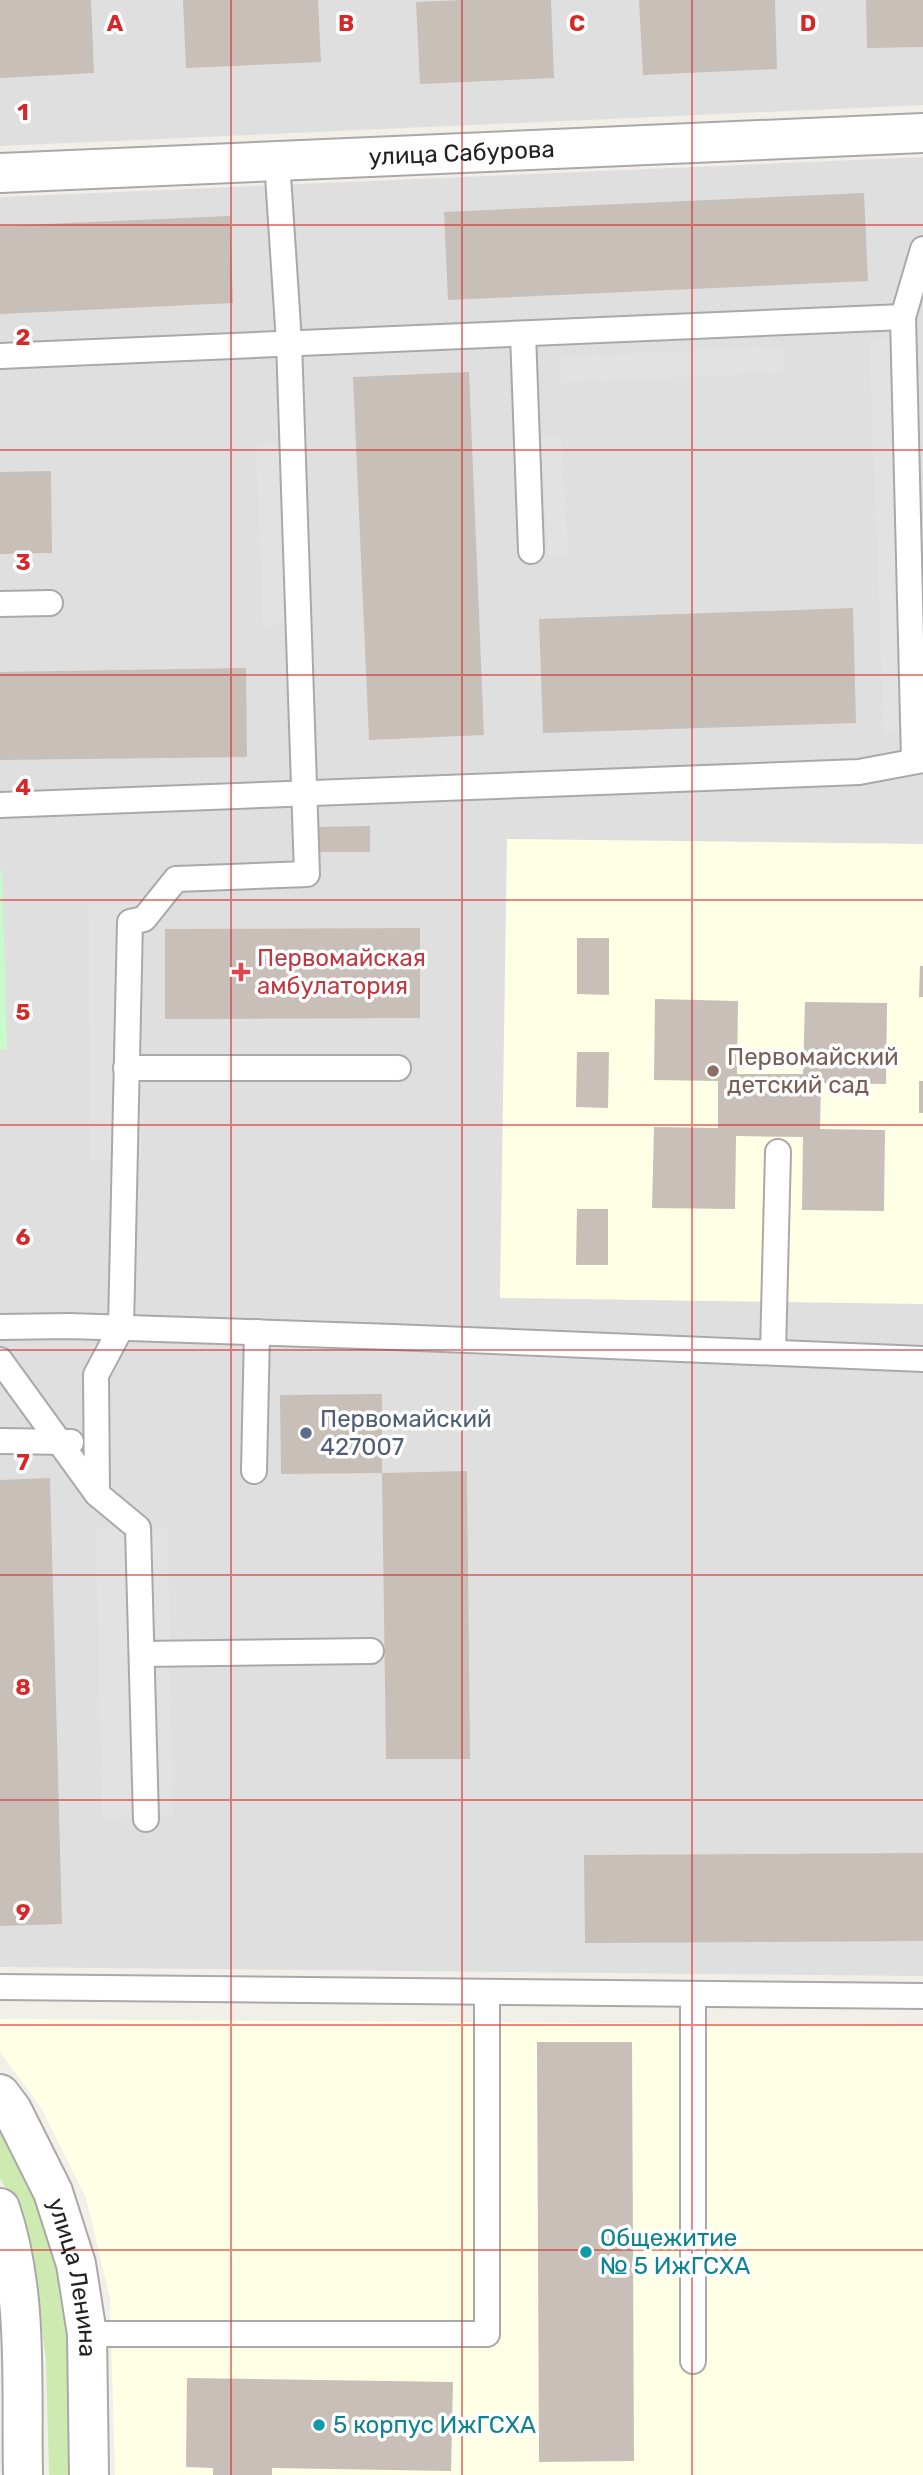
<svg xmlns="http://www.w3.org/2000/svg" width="923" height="2475" viewBox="0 0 923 2475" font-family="Rubik,sans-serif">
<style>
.residential{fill:#e0dfdf}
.education{fill:#ffffe5}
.grass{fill:#cdebb0}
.park{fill:#c8facc}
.parking{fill:#e2e2e2}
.building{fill:#c7bfb8}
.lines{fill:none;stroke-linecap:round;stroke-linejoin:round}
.lane-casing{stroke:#a9a9a9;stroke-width:28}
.street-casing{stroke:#a9a9a9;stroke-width:42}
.lane{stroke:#fff;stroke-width:24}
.street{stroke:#fff;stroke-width:38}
.grid{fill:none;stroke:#d62828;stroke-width:2;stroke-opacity:0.55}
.health-dot{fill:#e0444e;stroke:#fff;stroke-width:2.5}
.education-dot{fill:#8d6e63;stroke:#fff;stroke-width:2.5}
.service-dot{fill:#5c6f8a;stroke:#fff;stroke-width:2.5}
.culture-dot{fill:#0f9aa8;stroke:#fff;stroke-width:2.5}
.labels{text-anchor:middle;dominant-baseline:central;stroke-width:7;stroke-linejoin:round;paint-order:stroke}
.street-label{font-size:24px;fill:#222;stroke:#fff}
.health-label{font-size:24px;fill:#be3a42;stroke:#fff;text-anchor:start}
.education-label{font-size:24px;fill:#785e54;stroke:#fff;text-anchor:start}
.service-label{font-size:24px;fill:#4e5e75;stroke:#fff;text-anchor:start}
.culture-label{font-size:24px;fill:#0d838f;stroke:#fff;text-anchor:start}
.grid-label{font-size:23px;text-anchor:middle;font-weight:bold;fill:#d62828;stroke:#fff;stroke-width:7;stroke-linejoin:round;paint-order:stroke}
</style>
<rect width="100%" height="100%" fill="#f2efe9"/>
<g class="residential">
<polygon points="0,0 923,0 923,105 0,146"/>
<polygon points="923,157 923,1976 0,1967 0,197"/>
</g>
<g class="education">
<polygon points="507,839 923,844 923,1304 500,1298"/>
<polygon points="0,2019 923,2025 923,2475 115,2475 110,2298 86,2198 42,2109 0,2052"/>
</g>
<polygon class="grass" points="0,2118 60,2257 73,2351 75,2475 49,2475 46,2360 33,2261 15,2205 0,2178"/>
<polygon class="park" points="0,870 2,870 7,1049 0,1049"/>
<g class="parking">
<polygon points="893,339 908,733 884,734 869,340"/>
<polygon points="783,346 784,372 560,383 559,357"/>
<polygon points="561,436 568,555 548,556 541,438"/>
<polygon points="256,442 280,442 288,622 263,627"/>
<polygon points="141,904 142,1160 90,1161 89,905"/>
<polygon points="168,1528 173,1816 102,1818 96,1529"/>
</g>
<g class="building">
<polygon points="0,0 91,0 94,73 0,78"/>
<polygon points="183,0 318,0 321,62 186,68"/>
<polygon points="463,0 551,0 554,78 420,84 416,2"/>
<polygon points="639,0 775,0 777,69 643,75"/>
<polygon points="866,0 923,0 923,47 867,48"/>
<polygon points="864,193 868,281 448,300 444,212"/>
<polygon points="230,216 233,303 0,314 0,226"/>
<polygon points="469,372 484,735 369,740 353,377"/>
<polygon points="51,471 52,553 0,554 0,472"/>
<polygon points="853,608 856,723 543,733 539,619"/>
<polygon points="246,668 247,757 0,760 0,672"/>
<polygon points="370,826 370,852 315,852 315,827"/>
<polygon points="420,928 420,1018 165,1019 165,929"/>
<polygon points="577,938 609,938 609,995 577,994"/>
<polygon points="920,966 923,966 923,997 919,997"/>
<polygon points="655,999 738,1001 737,1074 803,1074 805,1002 887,1003 886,1084 821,1083 820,1129 885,1130 884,1211 802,1210 803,1137 736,1136 735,1209 652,1208 654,1127 718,1128 718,1081 654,1080"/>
<polygon points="577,1052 609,1052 608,1108 576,1107"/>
<rect x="919" y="1081" width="4" height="32"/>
<polygon points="577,1209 608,1209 608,1265 576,1265"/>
<polygon points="382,1394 382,1473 281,1474 280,1395"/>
<polygon points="467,1471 470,1759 386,1759 382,1473"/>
<polygon points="50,1478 62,1924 0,1926 0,1480"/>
<polygon points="923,1853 923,1941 585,1943 584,1855"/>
<polygon points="537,2042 632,2042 634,2461 539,2462"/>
<polygon points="187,2378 453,2382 451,2471 272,2468 272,2475 213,2475 213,2468 186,2467"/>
</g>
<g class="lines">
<g class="lane-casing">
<g id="lane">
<polyline points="523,334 531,551"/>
<polyline points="0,356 903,317"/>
<polyline points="0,604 50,603"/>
<polyline points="914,760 903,317 923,249"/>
<polyline points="0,805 859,772 923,760"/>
<polyline points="126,1068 398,1068"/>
<polyline points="0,1327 69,1326 393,1337 923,1359"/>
<polyline points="773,1352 778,1152"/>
<polyline points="0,1360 97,1494"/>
<polyline points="0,1441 71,1442"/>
<polyline points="254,1471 257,1332"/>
<polyline points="142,1654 371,1651"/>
<polyline points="146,1819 138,1528 97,1494 96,1375 121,1328 130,922 144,919 176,879 307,874 289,342 277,161"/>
<polyline points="0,1987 923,1996"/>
<polyline points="87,2334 487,2334 487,1992"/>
<polyline points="693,2361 693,1994"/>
</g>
</g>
<g class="street-casing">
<g id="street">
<path id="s1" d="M0,173l923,-40"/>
<path id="s2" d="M0,2094l12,16 41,82 23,72 11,70 2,141"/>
<path d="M0,2208c29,84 21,180 23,267"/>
</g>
</g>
<use href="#lane" class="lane"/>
<use href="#street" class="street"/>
</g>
<path class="grid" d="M231,0v2475M462,0v2475M692,0v2475M0,225h923M0,450h923M0,675h923M0,900h923M0,1125h923M0,1350h923M0,1575h923M0,1800h923M0,2025h923M0,2250h923"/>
<path class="health-dot" d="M237.5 961.5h7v7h7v7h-7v7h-7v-7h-7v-7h7z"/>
<circle class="education-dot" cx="713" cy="1071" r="7"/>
<circle class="service-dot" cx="306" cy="1433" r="7"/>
<g class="culture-dot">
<circle cx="586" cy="2252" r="7"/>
<circle cx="319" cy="2425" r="7"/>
</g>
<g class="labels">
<g class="street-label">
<text stroke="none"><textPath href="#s1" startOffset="462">улица Сабурова</textPath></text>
<text stroke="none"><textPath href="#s2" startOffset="200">улица Ленина</textPath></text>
</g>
<g class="health-label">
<text x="257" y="958">Первомайская<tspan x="257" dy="28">амбулатория</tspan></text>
</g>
<g class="education-label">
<text x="727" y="1057">Первомайский<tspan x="727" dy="28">детский сад</tspan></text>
</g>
<g class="service-label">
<text x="320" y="1419">Первомайский<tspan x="320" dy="28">427007</tspan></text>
</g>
<g class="culture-label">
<text x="600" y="2238">Общежитие<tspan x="600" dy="28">№ 5 ИжГСХА</tspan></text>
<text x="333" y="2425">5 корпус ИжГСХА</text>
</g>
</g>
<g class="grid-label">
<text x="115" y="31">A</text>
<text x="346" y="31">B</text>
<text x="577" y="31">C</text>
<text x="808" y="31">D</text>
<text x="23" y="120">1</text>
<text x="23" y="345">2</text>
<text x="23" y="570">3</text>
<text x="23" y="795">4</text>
<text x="23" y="1020">5</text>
<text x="23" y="1245">6</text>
<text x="23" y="1470">7</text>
<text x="23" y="1695">8</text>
<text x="23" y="1920">9</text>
</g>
</svg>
